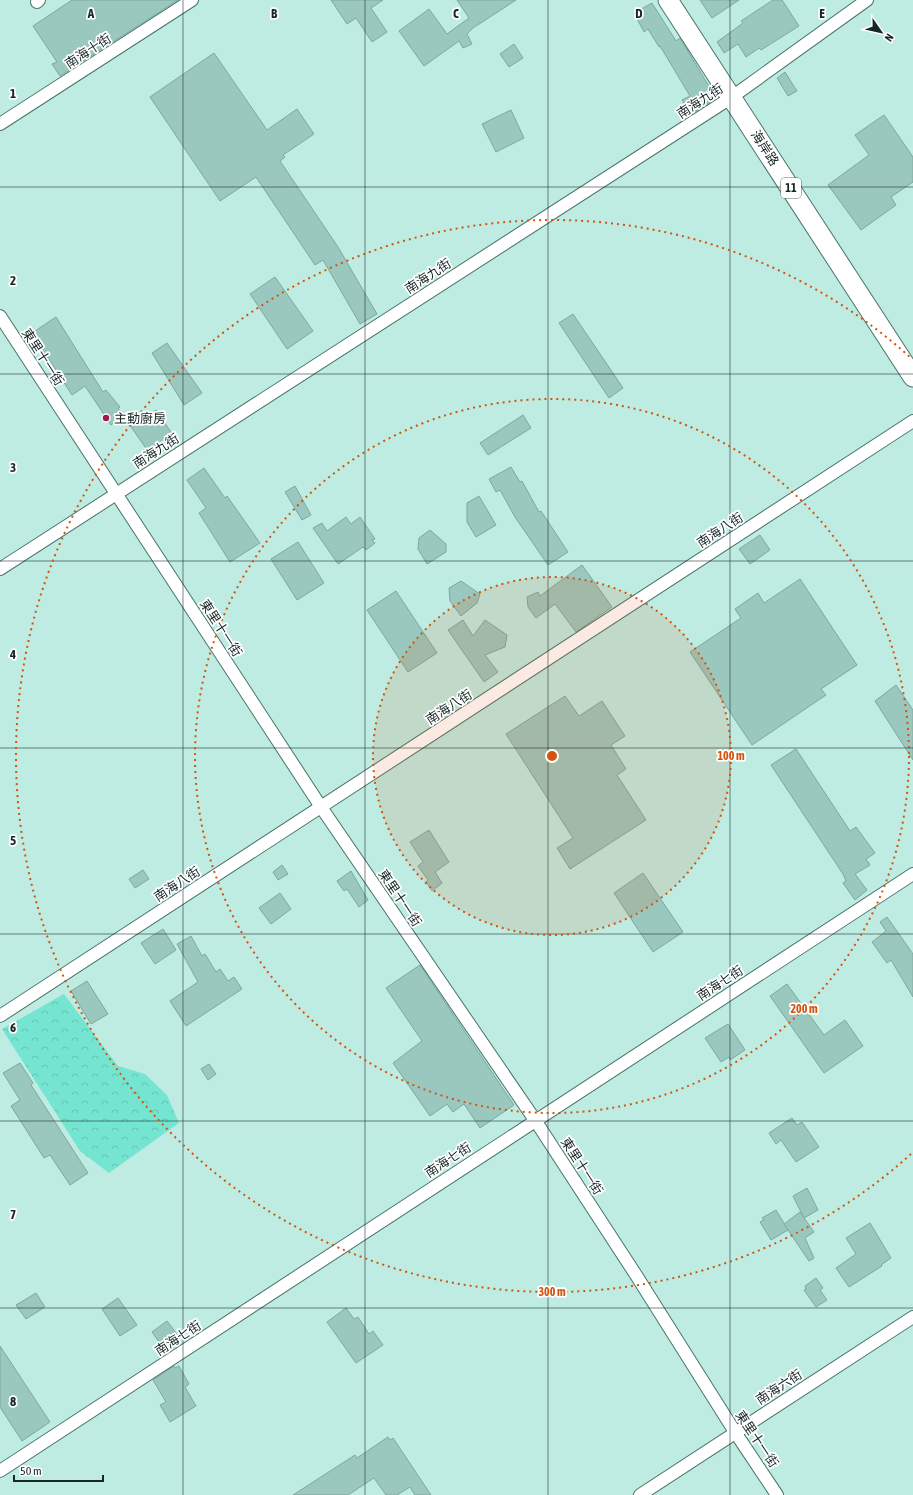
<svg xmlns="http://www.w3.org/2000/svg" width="913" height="1495" viewBox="0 0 913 1495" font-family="'Asap Condensed','Noto Sans TC',sans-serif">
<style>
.park{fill:url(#park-crowns)}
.building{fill:#9bc8be;stroke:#7ca89f}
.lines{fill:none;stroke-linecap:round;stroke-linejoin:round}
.street-casing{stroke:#49736b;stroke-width:14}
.primary-casing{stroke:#49736b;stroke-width:21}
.street{stroke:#fff;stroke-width:12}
.primary{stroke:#fff;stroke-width:19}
.grid{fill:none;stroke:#162724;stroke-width:1;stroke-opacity:0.55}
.ring{fill:none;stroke:#d3540e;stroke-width:2;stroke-dasharray:2 4}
.poi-dot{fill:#a51658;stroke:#fff;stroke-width:1.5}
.labels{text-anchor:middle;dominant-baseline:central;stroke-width:3.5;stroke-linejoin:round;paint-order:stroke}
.shield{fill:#fff;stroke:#5c6866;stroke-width:1}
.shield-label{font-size:12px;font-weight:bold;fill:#162724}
.street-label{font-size:13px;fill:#162724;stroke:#fff}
.poi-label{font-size:13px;fill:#162724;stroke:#fff;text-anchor:start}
.grid-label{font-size:13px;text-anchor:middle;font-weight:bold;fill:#162724;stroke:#fff;stroke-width:3.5;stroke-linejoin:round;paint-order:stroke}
.centre{fill:#d3540e;stroke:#fff;stroke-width:2}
.ring-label{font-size:12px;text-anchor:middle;font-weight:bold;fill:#d3540e;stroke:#fff;stroke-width:3.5;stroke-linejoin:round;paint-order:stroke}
</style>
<defs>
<pattern id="park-crowns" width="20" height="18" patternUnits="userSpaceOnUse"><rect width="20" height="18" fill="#75e5d1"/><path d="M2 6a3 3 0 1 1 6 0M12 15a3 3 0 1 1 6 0" fill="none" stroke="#64c4b3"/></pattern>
</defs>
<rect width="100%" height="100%" fill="#beece2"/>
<polygon class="park" points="64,994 118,1066 145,1074 167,1095 179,1123 109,1173 80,1151 2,1029"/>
<g class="building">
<polygon points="72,0 178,0 60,76 52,64 57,62 33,26"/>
<polygon points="331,0 383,0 371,8 387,32 372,42 356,18 347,24"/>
<polygon points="457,0 516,0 473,28 467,34 472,44 463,48 459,41 424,66 399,31 429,9 447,34 469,18"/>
<polygon points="700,0 739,0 712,18"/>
<polygon points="773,0 782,0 799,26 761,50 759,48 746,57 738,44 724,53 717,42 743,23 741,21"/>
<polygon points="652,3 676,41 680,38 716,98 691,114 682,100 690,96 660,46 659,47 648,29 644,32 634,13"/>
<polygon points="514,44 523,58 509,67 500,54"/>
<polygon points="214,53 267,130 297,109 314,134 283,155 285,157 280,161 338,247 377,314 360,324 323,260 315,265 256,177 220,201 150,97"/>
<polygon points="785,72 797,91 788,96 777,78"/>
<polygon points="511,110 524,138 496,152 482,124"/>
<polygon points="884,115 913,157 913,182 891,197 896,205 861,230 828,185 869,155 855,135"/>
<polygon points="275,277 313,331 287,349 250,294"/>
<polygon points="573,314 623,388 609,398 559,323"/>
<polygon points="56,317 103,392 106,390 120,407 118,408 123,416 111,425 85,386 72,395 32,333"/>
<polygon points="167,343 202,393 184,405 152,353"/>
<polygon points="156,410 177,441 153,458 131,427"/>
<polygon points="523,415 531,428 488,455 480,443"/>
<polygon points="511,467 520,482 522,481 539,512 541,511 568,552 548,565 515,517 500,490 496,492 489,479"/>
<polygon points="204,468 225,498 227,496 260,543 230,562 199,513 206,508 187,480"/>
<polygon points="295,486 311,515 302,520 285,492"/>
<polygon points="479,496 496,525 476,537 467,522 467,503"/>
<polygon points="346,517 351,524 360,517 375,539 372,540 375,543 366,550 363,547 338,564 313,528 322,523 327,531"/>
<polygon points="430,530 446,544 446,552 427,564 418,549 419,538"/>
<polygon points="760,535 770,550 750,564 739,549"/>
<polygon points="298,542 324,583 297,600 271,559"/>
<polygon points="582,565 612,607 576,632 555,604 536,618 528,607 527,597 538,592 540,596"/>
<polygon points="800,579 857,665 821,689 826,695 752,745 690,652 741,618 735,609 758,593 764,603"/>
<polygon points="461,581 480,594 477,603 461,616 450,601 449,588"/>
<polygon points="396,591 437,653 408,672 367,610"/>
<polygon points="463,620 473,636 485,620 507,635 505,647 485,655 498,672 484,682 448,630"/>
<polygon points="896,685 913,710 913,760 875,701"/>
<polygon points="565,696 579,716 602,701 625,736 611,745 626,769 617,775 646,820 570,869 557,848 573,838 506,734"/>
<polygon points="796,749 850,831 856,827 875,853 866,859 870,865 855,874 867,890 855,900 843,883 846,881 843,874 771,765"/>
<polygon points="429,830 449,862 435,872 442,883 432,891 426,882 428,880 418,866 423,862 410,842"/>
<polygon points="282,865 288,874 278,880 273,872"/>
<polygon points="143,870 149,879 135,888 129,879"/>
<polygon points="351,871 368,900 359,907 347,889 344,891 337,881"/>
<polygon points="643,873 683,932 653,952 614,893"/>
<polygon points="280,893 291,909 271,924 259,908"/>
<polygon points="887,917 913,954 913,997 891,960 887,963 872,942 886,931 880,922"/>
<polygon points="163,929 176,950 155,964 141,943"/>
<polygon points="191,936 202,956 205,954 216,972 220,969 228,981 234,977 242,989 186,1026 170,1001 198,982 177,944"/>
<polygon points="420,965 514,1105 480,1128 464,1104 453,1112 447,1104 430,1116 393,1063 422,1041 386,988"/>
<polygon points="87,981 108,1014 91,1024 71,991"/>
<polygon points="787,984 824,1035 845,1020 863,1046 824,1073 770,996"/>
<polygon points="728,1024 745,1050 730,1060 729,1057 721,1062 705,1038"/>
<polygon points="20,1063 33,1083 31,1085 88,1173 70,1185 50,1155 44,1158 11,1106 20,1100 3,1073"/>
<polygon points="209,1064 216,1074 208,1080 201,1069"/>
<polygon points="792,1118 797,1125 802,1122 819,1147 796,1162 781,1140 776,1144 769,1133"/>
<polygon points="807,1188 818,1210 804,1218 793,1196"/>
<polygon points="776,1210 788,1230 771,1240 760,1222 764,1220 762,1218"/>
<polygon points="800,1212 814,1232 805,1238 814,1258 809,1261 784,1224"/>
<polygon points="870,1223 891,1258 881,1265 882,1266 849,1287 836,1268 856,1254 846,1238"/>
<polygon points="816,1278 823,1288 820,1290 827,1300 816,1307 804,1290 806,1289 805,1286"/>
<polygon points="36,1293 45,1307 26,1319 16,1305"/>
<polygon points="118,1298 137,1325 120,1336 102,1309"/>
<polygon points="346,1308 354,1319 358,1317 369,1334 373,1331 383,1345 356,1363 327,1322"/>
<polygon points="167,1321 180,1338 164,1349 152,1332"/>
<polygon points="0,1346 50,1422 22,1441 0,1407"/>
<polygon points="174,1366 175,1368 179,1366 189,1384 185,1387 196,1406 170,1422 160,1405 166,1402 153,1380"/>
<polygon points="388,1437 390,1440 393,1438 431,1495 415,1495 410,1487 397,1495 386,1495 374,1478 348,1495 293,1495 355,1455 357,1458"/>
</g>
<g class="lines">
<g class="street-casing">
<g id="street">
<polyline points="37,2 39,0"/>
<polyline points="0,124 192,0"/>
<polyline points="0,316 321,807 535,1120 636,1275 735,1432 777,1495"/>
<polyline points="0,569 732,97 867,0"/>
<polyline points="0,1016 913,421"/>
<polyline points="0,1471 913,874"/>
<polyline points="640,1495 913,1317"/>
</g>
</g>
<g class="primary-casing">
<polyline id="primary" points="668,0 913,377"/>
</g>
<use href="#street" class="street"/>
<use href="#primary" class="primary"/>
</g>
<path class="grid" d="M183,0v1495M365,0v1495M548,0v1495M730,0v1495M0,187h913M0,374h913M0,561h913M0,748h913M0,934h913M0,1121h913M0,1308h913"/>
<circle cx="552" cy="756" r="179" fill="#d3540e" fill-opacity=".12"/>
<g class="ring">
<circle cx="552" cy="756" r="179"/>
<circle cx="552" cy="756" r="357"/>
<path d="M911 1154A536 536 0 1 1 911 358"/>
</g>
<circle class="poi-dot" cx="106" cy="418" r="4"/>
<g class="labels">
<rect class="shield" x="781" y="178" width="20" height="20" rx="3"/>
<g class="shield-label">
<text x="791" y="188">11</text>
</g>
<g class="street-label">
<text transform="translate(88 51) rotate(-33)">南海十街</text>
<text transform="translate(700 101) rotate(-33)">南海九街</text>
<text transform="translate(765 148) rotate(57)">海岸路</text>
<text transform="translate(428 276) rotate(-33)">南海九街</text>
<text transform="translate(43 357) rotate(57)">東里十一街</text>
<text transform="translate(156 451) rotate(-33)">南海九街</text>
<text transform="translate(720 530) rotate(-33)">南海八街</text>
<text transform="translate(221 628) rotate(57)">東里十一街</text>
<text transform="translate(449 707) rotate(-33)">南海八街</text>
<text transform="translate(177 884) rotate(-33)">南海八街</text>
<text transform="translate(400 898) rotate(56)">東里十一街</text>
<text transform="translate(720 983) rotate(-33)">南海七街</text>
<text transform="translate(448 1160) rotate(-33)">南海七街</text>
<text transform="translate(582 1166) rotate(57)">東里十一街</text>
<text transform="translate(178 1338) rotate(-33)">南海七街</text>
<text transform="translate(779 1387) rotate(-33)">南海六街</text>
<text transform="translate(757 1439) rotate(56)">東里十一街</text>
</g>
<g class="poi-label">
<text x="114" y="418">主動廚房</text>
</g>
</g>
<g class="grid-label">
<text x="91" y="18">A</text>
<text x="274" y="18">B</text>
<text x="456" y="18">C</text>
<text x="639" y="18">D</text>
<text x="822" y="18">E</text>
<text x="13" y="98">1</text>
<text x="13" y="285">2</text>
<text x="13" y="472">3</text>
<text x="13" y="659">4</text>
<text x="13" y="845">5</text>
<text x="13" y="1032">6</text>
<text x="13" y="1219">7</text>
<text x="13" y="1406">8</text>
</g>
<circle cx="552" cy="756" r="6" class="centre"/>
<g class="ring-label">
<text x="731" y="760">100 m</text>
<text x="804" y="1013">200 m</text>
<text x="552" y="1296">300 m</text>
</g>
<g transform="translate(881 32) rotate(124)" stroke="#ffffff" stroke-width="3" paint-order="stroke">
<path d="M0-3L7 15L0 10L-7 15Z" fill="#162724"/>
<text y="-6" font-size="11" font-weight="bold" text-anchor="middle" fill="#162724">N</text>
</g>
<path d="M14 1475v6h89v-6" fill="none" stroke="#162724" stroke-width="2"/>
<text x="20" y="1475" font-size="12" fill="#162724" stroke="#ffffff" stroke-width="3" paint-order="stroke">50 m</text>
</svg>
